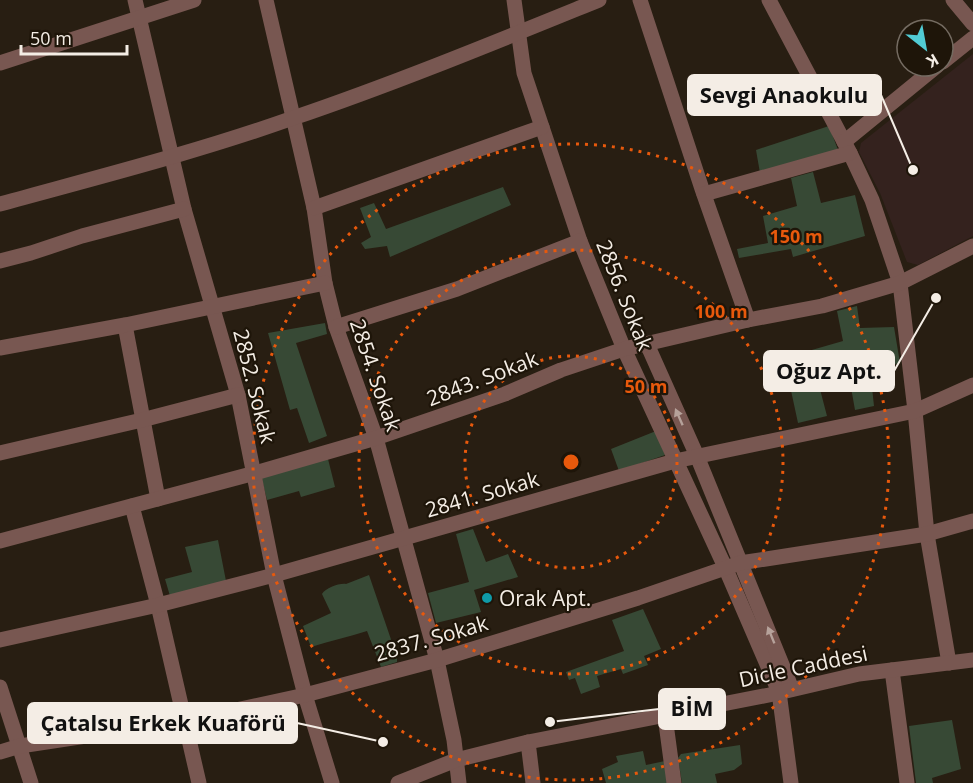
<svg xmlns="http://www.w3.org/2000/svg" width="973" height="783" viewBox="0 0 973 783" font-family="'Open Sans',sans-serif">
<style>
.education{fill:#34221e}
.green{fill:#374935}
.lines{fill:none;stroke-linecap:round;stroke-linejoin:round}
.minor{stroke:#785751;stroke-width:15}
.oneway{fill:#b6a29b}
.ring{fill:none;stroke:#e8590c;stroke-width:3;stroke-dasharray:3 6}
.culture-dot{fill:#0f9aa8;stroke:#1e1509;stroke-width:2}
.labels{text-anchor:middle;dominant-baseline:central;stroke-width:4.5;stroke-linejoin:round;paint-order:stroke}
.street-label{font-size:21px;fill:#f4ede5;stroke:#1e1509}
.poi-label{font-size:21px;fill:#f4ede5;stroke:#1e1509;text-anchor:start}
.centre{fill:#e8590c;stroke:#1e1509;stroke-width:3}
.ring-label{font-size:18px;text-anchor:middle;font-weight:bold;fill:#e8590c;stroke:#1e1509;stroke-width:4.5;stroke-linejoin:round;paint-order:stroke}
.leader{fill:none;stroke:#f4ede5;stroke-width:2}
.callout-dot{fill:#f4ede5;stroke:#1e1509;stroke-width:2}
.callout{fill:#f4ede5;stroke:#f4ede5;stroke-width:2}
.callout-label{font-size:22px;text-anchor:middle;font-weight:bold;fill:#111}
</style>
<rect width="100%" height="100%" fill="#281e12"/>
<polygon class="education" points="973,54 973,236 918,265 907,262 880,193 859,152 861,143"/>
<g class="green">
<polygon points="829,126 838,150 760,173 756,150"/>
<polygon points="813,172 821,203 855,195 865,236 793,257 791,249 739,258 737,249 768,243 763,216 797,206 791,178"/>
<polygon points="503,187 511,205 390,257 387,246 365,249 361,243 371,237 360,208 374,203 386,229"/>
<polygon points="857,306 860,328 894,327 900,363 870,369 874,406 855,410 847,365 816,374 827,416 798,423 784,358 843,341 837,311"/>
<polygon points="325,323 327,334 296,343 327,436 309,443 297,408 290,410 268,333"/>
<polygon points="656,431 665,455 619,471 611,449"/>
<polygon points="328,459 335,487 301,497 299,491 267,500 261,476"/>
<polygon points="473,529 486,562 508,554 518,577 474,590 481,612 436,623 428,593 469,582 456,534"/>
<polygon points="218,540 226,581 170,596 165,579 192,572 185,547"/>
<path d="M369,575l28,82v5l-16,5 -14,-36c-19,6 -37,10 -56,16l-8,-21 28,-13 -9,-19c4,-6 17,-11 24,-10z"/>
<polygon points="643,609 661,649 644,656 648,665 623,674 621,669 597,676 600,687 581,694 575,678 569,680 566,672 624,651 612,620"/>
<polygon points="952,720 961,769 932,778 933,783 916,783 909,726"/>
<polygon points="740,745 742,764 734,770 715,774 717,783 682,783 678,758 681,754"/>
<polygon points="643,751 646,765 665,761 668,783 606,783 602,769 618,762 616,756"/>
</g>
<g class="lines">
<g class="minor">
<polyline points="135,0 184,209 238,395 274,575 305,695 332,783"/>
<polyline points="266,0 314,208 325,283 336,327 376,438 437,660 454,740 459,783"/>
<polyline points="514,0 524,73 580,241 624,349 725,567 779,692 791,783"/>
<polyline points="640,0 702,189 748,320"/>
<polyline points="769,0 850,153 872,200 900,283 915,411 927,534 949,663"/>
<polyline points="953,0 973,24"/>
<polyline points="943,62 973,38"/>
<polyline points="0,63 194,0"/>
<polyline points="844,142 937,66"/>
<polyline points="704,194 850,153"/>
<path d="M0,204c98,-27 197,-52 293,-86 103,-35 205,-77 306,-118"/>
<polyline points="314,208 542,127"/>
<polyline points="0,261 31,253 82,236 184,209"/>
<polyline points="125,325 158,499"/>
<polyline points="336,327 457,289 580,241"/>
<polyline points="647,344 697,456 792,689"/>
<polyline points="0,348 125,325 325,283"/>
<polyline points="0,453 142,420 238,395"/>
<polyline points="132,506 158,605 199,783"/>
<polyline points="0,541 255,473 376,438 505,394 561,370 624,349 748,320 822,306 900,283 973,246"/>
<polyline points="0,640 158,605 274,575 675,461 915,411 973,385"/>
<polyline points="892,670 907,783"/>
<polyline points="0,687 31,783"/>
<polyline points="665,716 674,783"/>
<polyline points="528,742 533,783"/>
<polyline points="0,752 20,746 185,721 305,695 437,660 638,598 740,563 927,534 973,521"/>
<polyline points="398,783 456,760 528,742 769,695 859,674 973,660"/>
</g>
</g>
<defs><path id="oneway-solid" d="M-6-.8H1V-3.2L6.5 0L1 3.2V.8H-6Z" transform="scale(1.5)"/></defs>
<g class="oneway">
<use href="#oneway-solid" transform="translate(679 417) rotate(-114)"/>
<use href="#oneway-solid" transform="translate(771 635) rotate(-112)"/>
</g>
<g class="ring">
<circle cx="571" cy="462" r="106"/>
<circle cx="571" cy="462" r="212"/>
<circle cx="571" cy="462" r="318"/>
</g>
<circle class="culture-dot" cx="487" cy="598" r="6"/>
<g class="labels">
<g class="street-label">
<text transform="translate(625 295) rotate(68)">2856. Sokak</text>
<text transform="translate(376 375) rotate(71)">2854. Sokak</text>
<text transform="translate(482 378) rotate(-21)">2843. Sokak</text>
<text transform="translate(255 386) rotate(76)">2852. Sokak</text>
<text transform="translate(482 494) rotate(-16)">2841. Sokak</text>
<text transform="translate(431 638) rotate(-16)">2837. Sokak</text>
<text transform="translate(803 666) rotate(-12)">Dicle Caddesi</text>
</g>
<g class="poi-label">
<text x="499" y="598">Orak Apt.</text>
</g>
</g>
<circle cx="571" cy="462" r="9" class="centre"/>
<g class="ring-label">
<text x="796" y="243">150 m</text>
<text x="721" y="318">100 m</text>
<text x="646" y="393">50 m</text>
</g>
<path class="leader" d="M913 170L881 95M936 298L894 371M550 722L659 709M383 742L297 723"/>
<g class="callout-dot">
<circle cx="913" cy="170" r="6"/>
<circle cx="936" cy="298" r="6"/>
<circle cx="550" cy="722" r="6"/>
<circle cx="383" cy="742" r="6"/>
</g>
<g class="callout">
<rect x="688" y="75" width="193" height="40" rx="6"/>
<rect x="764" y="351" width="130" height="40" rx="6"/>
<rect x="659" y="689" width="66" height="40" rx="6"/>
<rect x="28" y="703" width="269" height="40" rx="6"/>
</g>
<g class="callout-label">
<text x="784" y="103">Sevgi Anaokulu</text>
<text x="829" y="379">Oğuz Apt.</text>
<text x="692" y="716">BİM</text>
<text x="163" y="731">Çatalsu Erkek Kuaförü</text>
</g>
<g transform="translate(925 48) rotate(149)"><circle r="28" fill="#1e1509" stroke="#746b61" stroke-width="1.5"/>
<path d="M0-4.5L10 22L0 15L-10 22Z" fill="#51ccd5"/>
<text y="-9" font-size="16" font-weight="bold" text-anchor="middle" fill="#f4ede5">K</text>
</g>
<path d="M21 45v9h106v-9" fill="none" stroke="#f4ede5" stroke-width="3"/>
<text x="30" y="45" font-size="18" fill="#f4ede5" stroke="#1e1509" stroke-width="4.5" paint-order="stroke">50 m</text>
</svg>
